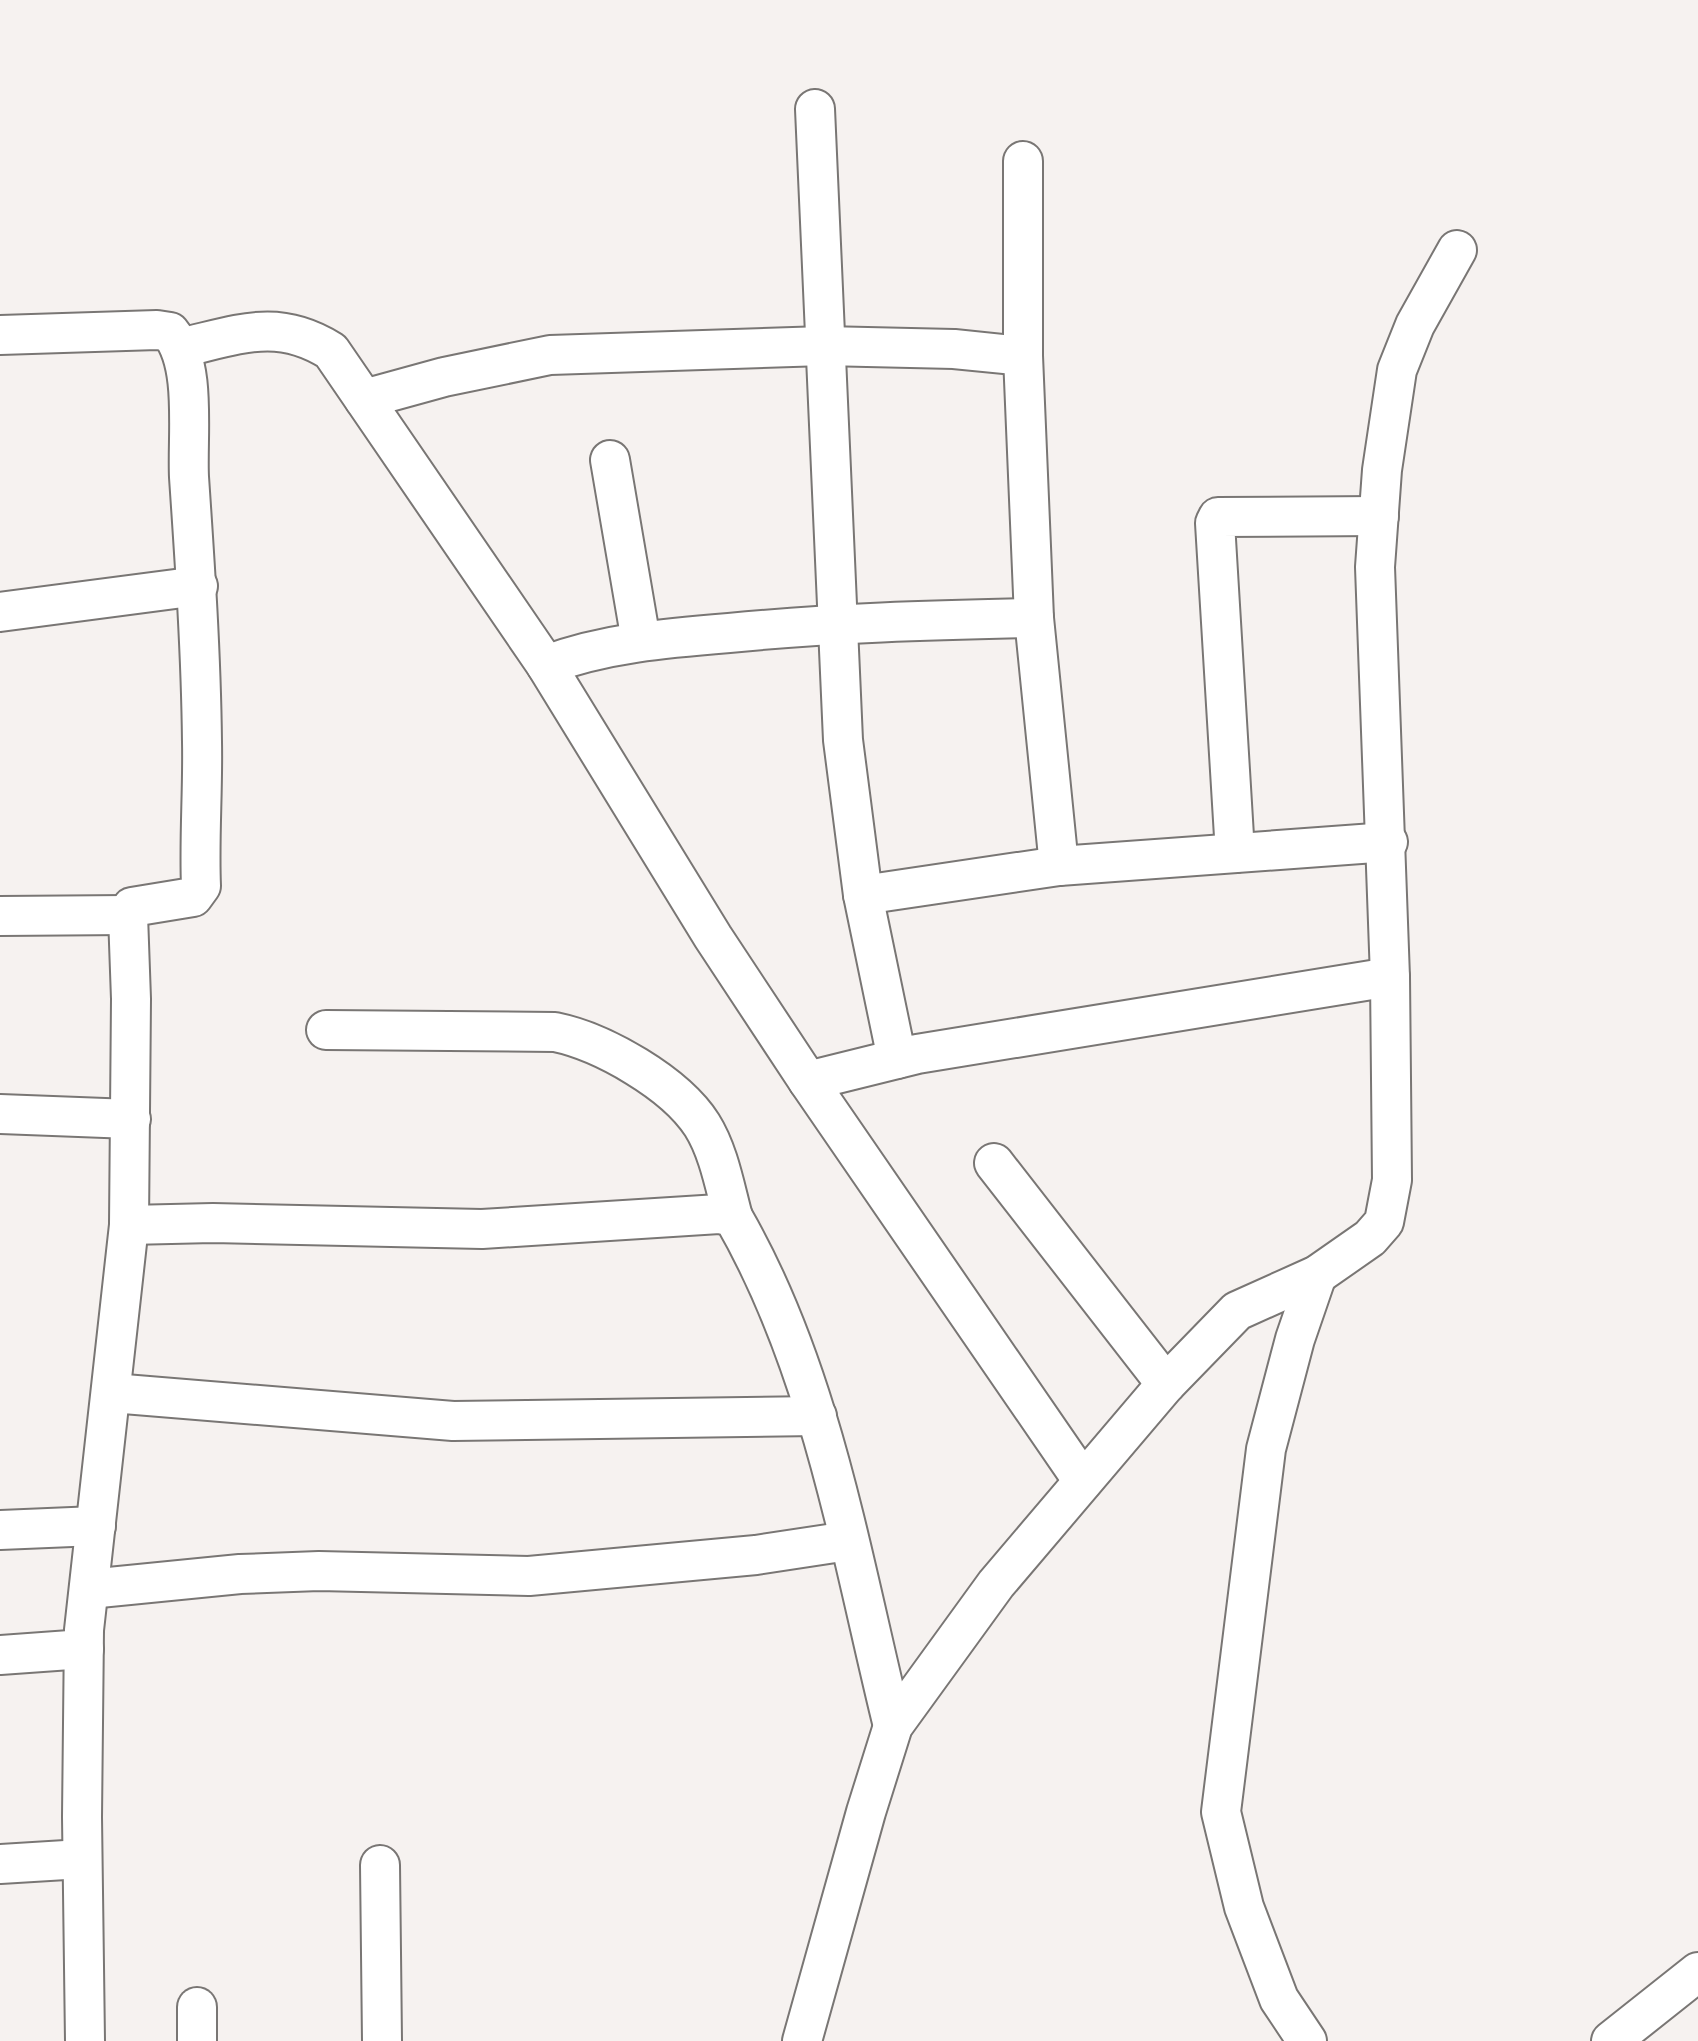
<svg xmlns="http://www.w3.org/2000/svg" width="1698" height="2041" viewBox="0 0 1698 2041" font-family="Bitter,serif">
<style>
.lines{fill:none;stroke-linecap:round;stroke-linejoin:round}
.minor-casing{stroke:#797674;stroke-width:42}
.minor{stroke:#fff;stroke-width:38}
</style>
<rect width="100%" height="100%" fill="#f6f2f0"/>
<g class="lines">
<g class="minor-casing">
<g id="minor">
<polyline points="815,109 843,740 863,895 897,1059"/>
<polyline points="1023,161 1023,356 1034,618 1059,866"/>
<path d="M0,335l157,-5 13,2c27,33 17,102 19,145 6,88 12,176 13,265 1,48 -3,96 -1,144l-8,11 -61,10 -4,8 3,84 -2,226 -45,405 -2,187 3,224"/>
<path d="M180,348c58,-13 97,-31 151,3l215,314 167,272 95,144 275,400"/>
<polyline points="364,399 444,377 550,355 824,346 954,349 1023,356"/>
<polyline points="610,460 641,641"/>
<polyline points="0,612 198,586"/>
<path d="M546,665c59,-22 121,-27 183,-32 102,-10 203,-13 305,-15"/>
<polyline points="1235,853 1215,523 1218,517 1379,516"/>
<polyline points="863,895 1059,866 1388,842"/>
<polyline points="0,916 128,915"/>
<path d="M326,1030l229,2c48,10 120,51 147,93 17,27 23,63 31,92"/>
<polyline points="808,1081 917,1054 1390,977"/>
<polyline points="0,1114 131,1119"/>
<polyline points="994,1163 1166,1384"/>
<path d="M129,1225l84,-2 269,6 237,-15 14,3c89,154 118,339 160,509"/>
<polyline points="112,1393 453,1421 817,1416"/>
<polyline points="0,1530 96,1526"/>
<polyline points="89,1589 240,1574 319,1571 529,1576 756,1555 848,1541"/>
<polyline points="0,1655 84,1649"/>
<polyline points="0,1864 82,1859"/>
<polyline points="380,1865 382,2041"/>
<polyline points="197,2041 197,2007"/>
<polyline points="802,2041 866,1812 893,1726 996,1584 1166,1384 1237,1311 1317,1275 1370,1238 1384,1222 1392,1180 1390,977 1375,567 1382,470 1397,370 1415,325 1457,250"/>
<polyline points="1307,2041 1279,1999 1244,1907 1221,1812 1266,1449 1295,1339 1317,1275"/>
<polyline points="1611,2041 1698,1972"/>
</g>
</g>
<use href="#minor" class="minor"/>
</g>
</svg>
